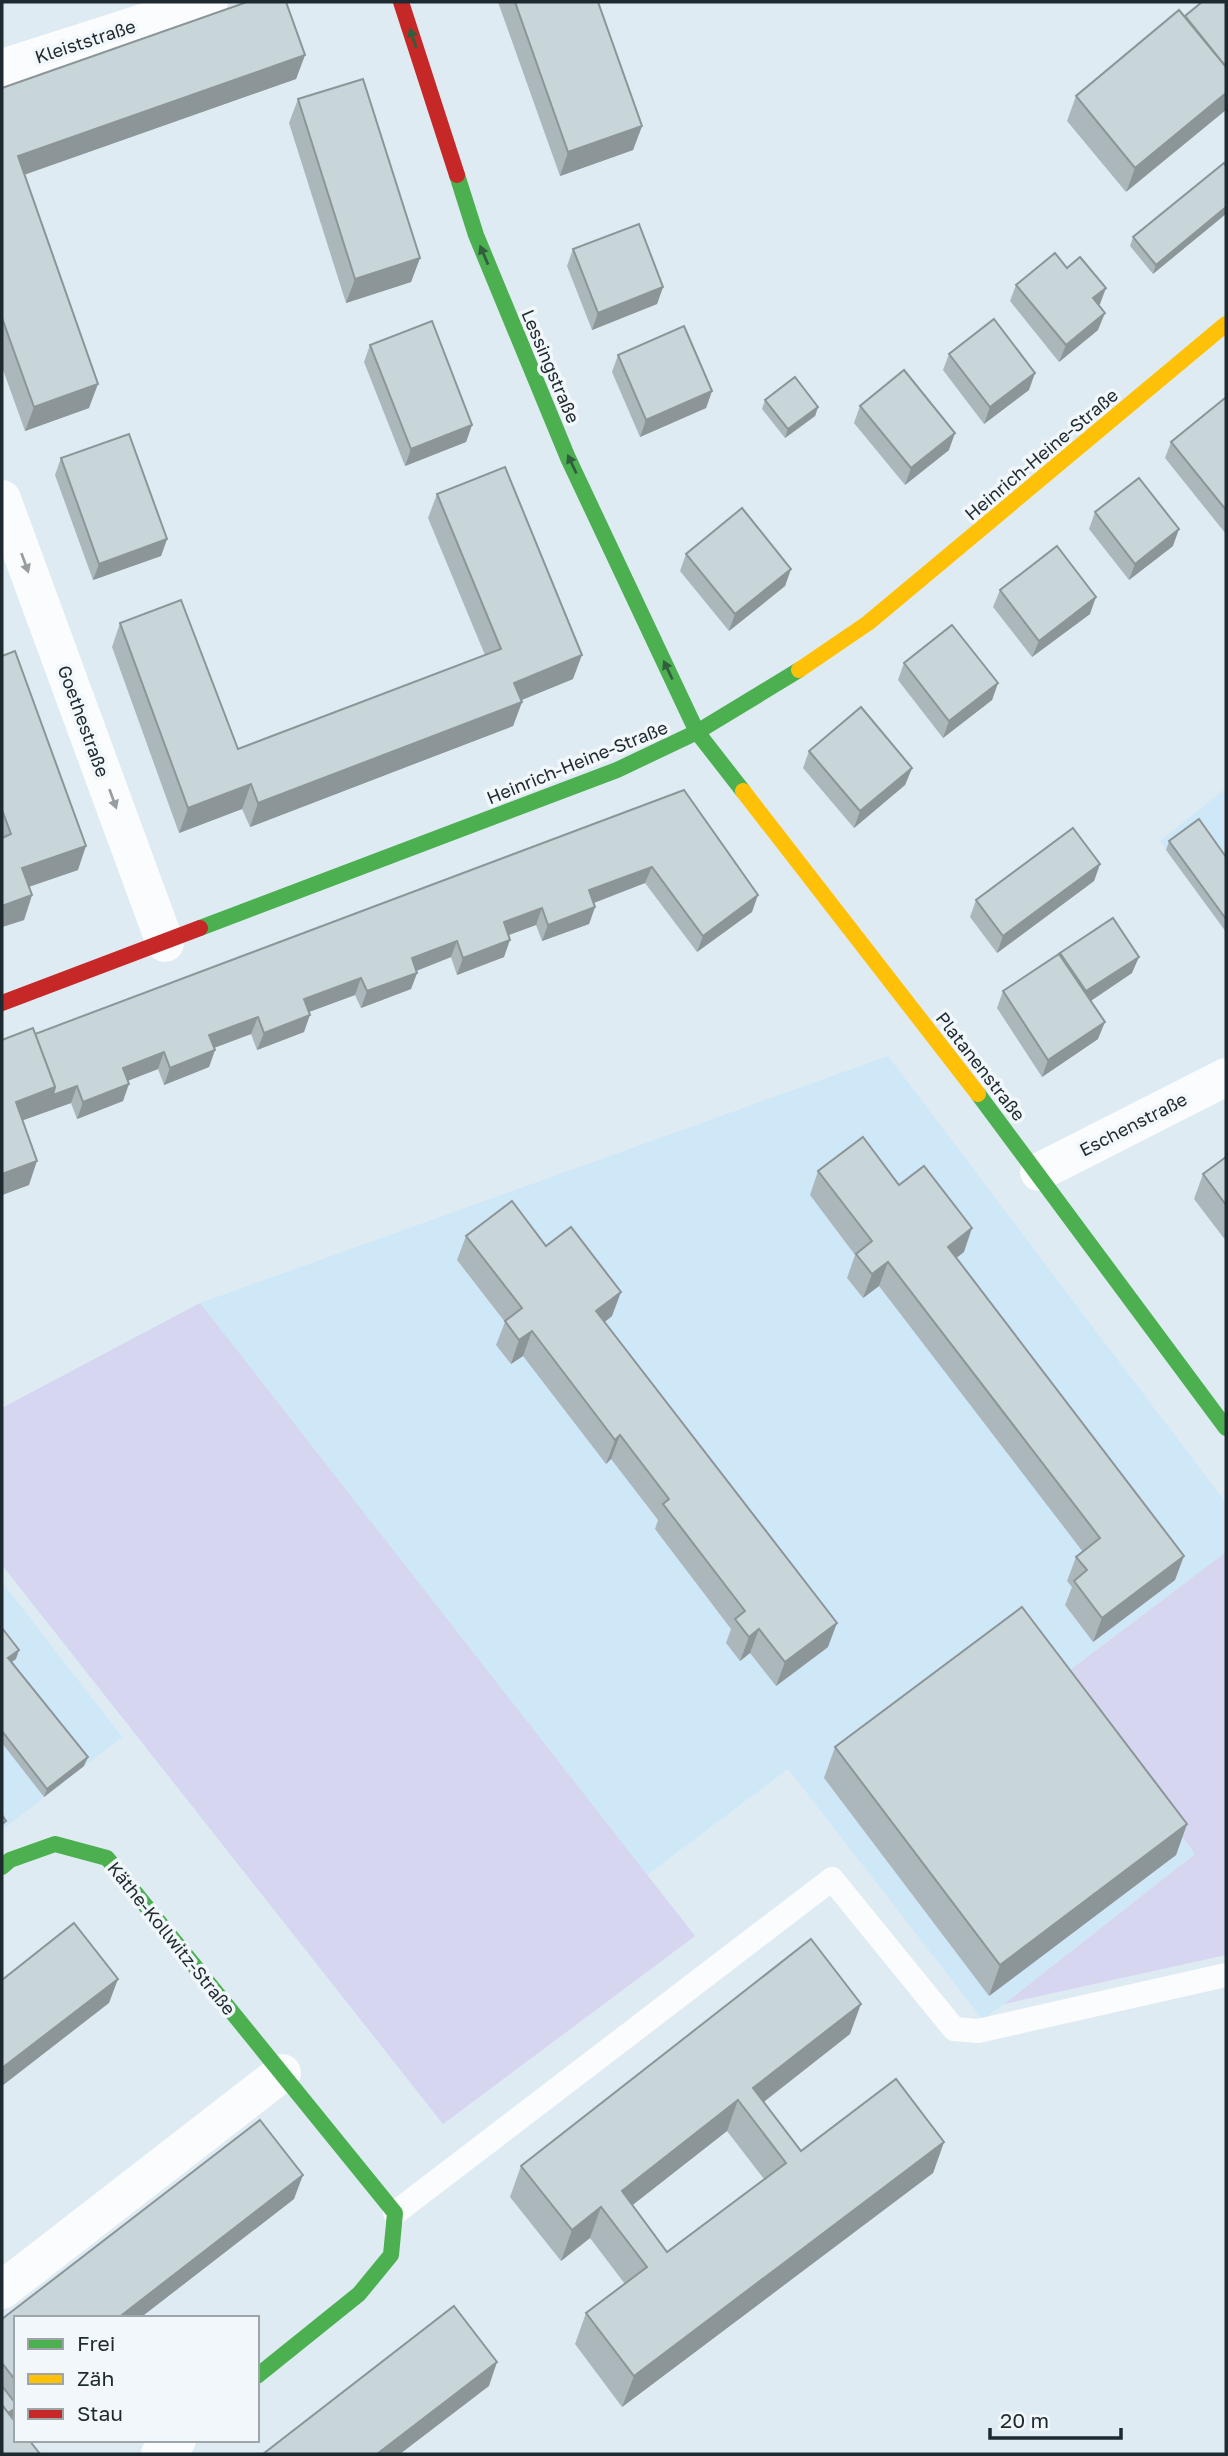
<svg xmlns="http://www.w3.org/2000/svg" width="1228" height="2456" viewBox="0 0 1228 2456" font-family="'Golos Text',sans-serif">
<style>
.built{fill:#cfe8f8}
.green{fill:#d6d6f1}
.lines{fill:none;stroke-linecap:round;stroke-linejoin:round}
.lane{stroke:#fafcfd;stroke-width:24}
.street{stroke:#fafcfd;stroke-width:38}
.fast{stroke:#4caf50;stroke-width:16}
.slow{stroke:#ffc107;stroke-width:16}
.jam{stroke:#c62828;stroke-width:16}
.wall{fill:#acb7bb;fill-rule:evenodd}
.shaded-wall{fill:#8c9598}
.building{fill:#c8d5d9;stroke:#8c9598;stroke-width:2;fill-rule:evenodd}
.oneway{fill:#315f3d}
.oneway2{fill:#979da1}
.labels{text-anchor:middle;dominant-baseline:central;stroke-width:7;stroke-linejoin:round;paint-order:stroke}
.street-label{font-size:18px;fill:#1f2930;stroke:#f1f7fa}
</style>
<rect width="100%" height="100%" fill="#deebf3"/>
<g class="built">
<polygon points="1226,788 1226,931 1160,841"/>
<polygon points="888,1056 1226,1503 1226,1552 1062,1676 1195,1854 983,2020 788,1769 647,1875 695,1936 443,2124 2,1565 2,1408 200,1303"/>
<polygon points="2,1582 122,1737 2,1830"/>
</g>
<g class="green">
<polygon points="200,1303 695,1936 443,2124 2,1565 2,1408"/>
<polygon points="1226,1552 1226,1955 1004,2004 1195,1854 1062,1676"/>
</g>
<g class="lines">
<polyline class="lane" points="395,2213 832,1879 954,2029 978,2031 1226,1975"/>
<g class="street">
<polyline points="2,68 209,2"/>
<polyline points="2,499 165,943"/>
<polyline points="1039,1172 1226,1077"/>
<polyline points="2,2290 282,2073"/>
<polyline points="160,2454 177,2440"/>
</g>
<g class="fast">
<polyline points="457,175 476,235 568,458 697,732 743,791"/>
<polyline points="200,928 617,770 697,732 799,670"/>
<polyline points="978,1094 1226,1428"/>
<polyline points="2,1867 10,1860 55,1844 107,1858 395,2213 391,2255 359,2294 257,2376"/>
</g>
<g class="slow">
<polyline points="799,670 868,623 1226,324"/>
<polyline points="743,791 978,1094"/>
</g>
<g class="jam">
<polyline points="401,2 457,175"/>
<polyline points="2,1003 200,928"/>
</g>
</g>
<g class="wall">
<polygon points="498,2 598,2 642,126 633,150 560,176"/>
<polygon points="1202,2 1126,192 1067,121 1076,96 1185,16"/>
<polygon points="305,55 296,79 24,175 89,408 25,431 2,367 2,88"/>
<polygon points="298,99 420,258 411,282 346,303 289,123"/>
<polygon points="1224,163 1153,274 1130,246 1133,237"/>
<polygon points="573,249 663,287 657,304 592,330 567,266"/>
<polygon points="1067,268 1106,288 1098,305 1098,330 1059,362 1010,301 1016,285"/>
<polygon points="370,345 472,425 466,442 405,466 364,362"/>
<polygon points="949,354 1029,390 984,424 943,370"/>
<polygon points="618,355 712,391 706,408 640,437 612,372"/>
<polygon points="1226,399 1226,534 1165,458 1171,442"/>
<polygon points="765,400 818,407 815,416 785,438 762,409"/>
<polygon points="860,406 949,450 905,485 854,423"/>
<polygon points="61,458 167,539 161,556 93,580 55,475"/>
<polygon points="437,494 573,679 521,700 522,702 513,726 250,827 242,809 179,833 112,647 120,623 238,749 485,655 428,518"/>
<polygon points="1095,512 1173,546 1129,580 1089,529"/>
<polygon points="686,554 791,569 785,586 729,631 680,571"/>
<polygon points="1000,590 1090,614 1032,657 993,607"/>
<polygon points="2,656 78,870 29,887 32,895 24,920 2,927"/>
<polygon points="904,663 998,683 992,700 943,738 898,680"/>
<polygon points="809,751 912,768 905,785 854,828 803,768"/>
<polygon points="684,790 752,912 697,952 645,883 594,903 595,907 589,924 542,941 536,925 509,935 504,957 457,975 451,957 416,971 417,973 411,989 361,1008 355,995 309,1012 304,1032 257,1050 251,1034 214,1048 215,1050 209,1067 164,1085 158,1069 127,1081 123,1101 77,1119 71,1103 23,1120 29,1185 2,1195 2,1040 35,1034"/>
<polygon points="1169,841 1226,857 1226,932 1166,850"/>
<polygon points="1100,864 1094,881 997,953 970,917 976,900"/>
<polygon points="1060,953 1132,973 1091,1001 1098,1039 1042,1077 997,1008 1003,991 1059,955"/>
<polygon points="1226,1157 1226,1241 1194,1199 1203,1174"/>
<polygon points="818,1171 899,1185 964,1252 956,1258 1175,1580 1093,1642 1065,1605 1072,1587 1067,1581 1076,1557 1083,1552 879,1286 863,1298 847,1278 855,1255 810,1195"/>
<polygon points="466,1236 546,1246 612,1316 605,1322 828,1647 776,1686 750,1653 740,1661 726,1643 731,1629 655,1529 658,1520 611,1459 606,1464 523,1356 511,1364 496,1345 505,1322 457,1260"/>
<polygon points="2,1628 16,1659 11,1662 84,1766 44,1797 2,1743"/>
<polygon points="835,1747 1187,1824 1176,1855 989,1996 824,1778"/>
<path d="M850,2034l-86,68 37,49 143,-9 -11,31 -311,234 -47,-63 11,-31 39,-29 -35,-46 -29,23 -51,-64 11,-31zM727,2131l37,48 -97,73 -35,-47z"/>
<polygon points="294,2199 140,2318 16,2318 16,2414 11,2417 2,2454 2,2319"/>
</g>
<g class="shaded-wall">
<polygon points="305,55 296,79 9,180 18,156"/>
<polygon points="1226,93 1226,110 1126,192 1135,168"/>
<polygon points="642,126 633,150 560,176 568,152"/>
<polygon points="1226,207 1226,214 1153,274 1156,265"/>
<polygon points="420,258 411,282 346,303 355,279"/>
<polygon points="663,287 657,304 592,330 598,313"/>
<polygon points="1106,288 1100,304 1087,315 1093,298"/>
<polygon points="1105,313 1098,330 1059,362 1066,345"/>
<polygon points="1035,373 1029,390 984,424 990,407"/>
<polygon points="98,384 89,408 25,431 34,407"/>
<polygon points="712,391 706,408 640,437 646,420"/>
<polygon points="818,407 815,416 785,438 788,429"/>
<polygon points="472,425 466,442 405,466 411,449"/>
<polygon points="955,433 949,450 905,485 911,468"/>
<polygon points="1179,529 1173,546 1129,580 1135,564"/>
<polygon points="167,539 161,556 93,580 99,564"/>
<polygon points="791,569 785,586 729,631 735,614"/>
<polygon points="1096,597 1090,614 1032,657 1039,641"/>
<polygon points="582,655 573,679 505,707 514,683"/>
<polygon points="998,683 992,700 943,738 949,721"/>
<polygon points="522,702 513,726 250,827 258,803"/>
<polygon points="912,768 905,785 854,828 860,811"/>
<polygon points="251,784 242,809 179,833 188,808"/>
<polygon points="86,846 78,870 13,892 22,868"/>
<polygon points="1100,864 1094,881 997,953 1003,936"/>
<polygon points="652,867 645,883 583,907 589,890"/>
<polygon points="32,895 24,920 2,927 2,906"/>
<polygon points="758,895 752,912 697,952 703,936"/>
<polygon points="595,907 589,924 542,941 548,925"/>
<polygon points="542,908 536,925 498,939 504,922"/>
<polygon points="510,940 504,957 457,975 463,958"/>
<polygon points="457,941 451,957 406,975 412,958"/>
<polygon points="1139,957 1132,973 1080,1008 1086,991"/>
<polygon points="417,973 411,989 361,1008 367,991"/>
<polygon points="361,978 355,995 298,1016 304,999"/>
<polygon points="310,1015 304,1032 257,1050 264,1033"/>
<polygon points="258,1017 251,1034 203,1052 209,1035"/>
<polygon points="1105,1022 1098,1039 1042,1077 1048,1060"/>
<polygon points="215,1050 209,1067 164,1085 170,1068"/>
<polygon points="164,1052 158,1069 117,1085 123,1068"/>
<polygon points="129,1084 123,1101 77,1119 83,1102"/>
<polygon points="77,1086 71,1103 7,1126 16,1102 55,1087"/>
<polygon points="37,1161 29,1185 2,1195 2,1174"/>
<polygon points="972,1228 964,1252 939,1271 948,1247"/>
<polygon points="888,1262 879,1286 863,1298 872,1274"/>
<polygon points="621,1292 612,1316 588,1335 596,1311"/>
<polygon points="532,1331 523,1356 511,1364 519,1340"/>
<polygon points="620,1435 611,1459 606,1464 615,1440"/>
<polygon points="1184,1556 1175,1580 1093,1642 1102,1618"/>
<polygon points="837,1623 828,1647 776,1686 785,1662"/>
<polygon points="759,1629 750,1653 740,1661 749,1637"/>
<polygon points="19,1650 16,1659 5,1667 8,1658"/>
<polygon points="88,1757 84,1766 44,1797 47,1789"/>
<polygon points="1187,1824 1176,1855 989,1996 1000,1965"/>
<polygon points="118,1979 109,2003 2,2086 2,2068"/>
<polygon points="861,2004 850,2034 748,2114 753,2088"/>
<polygon points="738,2100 727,2131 611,2222 622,2191"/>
<polygon points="944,2142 933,2173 622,2407 634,2376"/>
<polygon points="303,2175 294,2199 140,2318 118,2318"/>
<polygon points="601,2207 590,2238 561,2261 572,2230"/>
<polygon points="497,2362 489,2386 400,2454 377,2454"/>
<polygon points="16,2407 16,2414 2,2425 3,2418"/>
</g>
<g class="building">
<polygon points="247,2 286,2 305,55 18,156 98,384 34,407 2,318 2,88"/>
<polygon points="515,2 598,2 642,126 568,152"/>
<polygon points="1202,2 1226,2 1226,67 1185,16"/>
<polygon points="1179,10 1226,67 1226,93 1135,168 1076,96"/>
<polygon points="363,79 420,258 355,279 298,99"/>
<polygon points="1224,163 1226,166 1226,207 1156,265 1133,237"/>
<polygon points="639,224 663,287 598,313 573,249"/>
<polygon points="1055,253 1067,268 1080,257 1106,288 1093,298 1105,313 1066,345 1016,285"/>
<polygon points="994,319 1035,373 990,407 949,354"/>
<polygon points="432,321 472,425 411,449 370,345"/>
<polygon points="684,326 712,391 646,420 618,355"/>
<polygon points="904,370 955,433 911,468 860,406"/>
<polygon points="795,377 818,407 788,429 765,400"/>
<polygon points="1225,398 1226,399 1226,510 1171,442"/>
<polygon points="129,434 167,539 99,564 61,458"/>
<polygon points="505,467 582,655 514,683 522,702 258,803 251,784 188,808 120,623 181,600 238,749 501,649 437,494"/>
<polygon points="1139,478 1179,529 1135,564 1095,512"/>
<polygon points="742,508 791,569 735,614 686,554"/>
<polygon points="1057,546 1096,597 1039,641 1000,590"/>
<polygon points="952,625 998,683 949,721 904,663"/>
<polygon points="15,651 86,846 22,868 32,895 2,906 2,838 11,834 2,810 2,656"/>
<polygon points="861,707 912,768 860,811 809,751"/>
<polygon points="684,790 758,895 703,936 652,867 589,890 595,907 548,925 542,908 504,922 510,940 463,958 457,941 412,958 417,973 367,991 361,978 304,999 310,1015 264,1033 258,1017 209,1035 215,1050 170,1068 164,1052 123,1068 129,1084 83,1102 77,1086 53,1095 55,1087 35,1034"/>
<polygon points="1199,819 1226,857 1226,919 1169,841"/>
<polygon points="1073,828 1100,864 1003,936 976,900"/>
<polygon points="1113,918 1139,957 1086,991 1060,953"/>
<polygon points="1059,954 1105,1022 1048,1060 1003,991"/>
<polygon points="33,1028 55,1087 16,1102 37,1161 2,1174 2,1040"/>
<polygon points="863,1137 899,1185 924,1166 972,1228 948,1247 1184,1556 1102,1618 1074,1581 1087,1570 1076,1557 1100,1538 888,1262 872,1274 856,1254 872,1241 818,1171"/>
<polygon points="1226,1157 1226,1205 1203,1174"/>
<polygon points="512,1201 546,1246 571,1227 621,1292 596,1311 837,1623 785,1662 759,1629 749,1637 735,1619 745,1611 663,1504 669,1499 620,1435 615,1440 532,1331 519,1340 505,1321 522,1308 466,1236"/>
<polygon points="1022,1607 1187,1824 1000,1965 835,1747"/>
<polygon points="2,1628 19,1650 8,1658 88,1757 47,1789 2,1731"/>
<polygon points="2,1815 6,1821 2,1824"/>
<polygon points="74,1923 118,1979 2,2068 2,1980"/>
<path d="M811,1939l50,65 -108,84 48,63 95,-72 48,63 -310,234 -48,-63 61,-46 -46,-60 -29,23 -51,-64zM738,2100l48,63 -119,89 -45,-61z"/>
<polygon points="260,2120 303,2175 118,2318 16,2318 16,2381 2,2363 2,2319"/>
<polygon points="454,2306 497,2362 377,2454 263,2454"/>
<polygon points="2,2386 16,2404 16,2408 8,2413 2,2405"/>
<polygon points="2,2405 16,2423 16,2440 29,2440 40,2454 2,2454"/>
</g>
<defs><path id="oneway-solid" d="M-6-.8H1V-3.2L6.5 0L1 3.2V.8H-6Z" transform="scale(1.75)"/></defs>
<g class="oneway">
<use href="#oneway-solid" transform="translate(413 38) rotate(-108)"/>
<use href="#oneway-solid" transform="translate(484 255) rotate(-113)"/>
<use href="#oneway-solid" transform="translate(572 464) rotate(-115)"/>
<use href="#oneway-solid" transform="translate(668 670) rotate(-115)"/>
</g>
<g class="oneway2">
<use href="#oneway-solid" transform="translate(25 563) rotate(70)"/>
<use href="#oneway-solid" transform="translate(113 799) rotate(70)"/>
</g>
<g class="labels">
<g class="street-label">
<text transform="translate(85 41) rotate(-18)">Kleiststraße</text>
<text transform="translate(551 366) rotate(67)">Lessingstraße</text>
<text transform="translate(1041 454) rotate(-40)">Heinrich-Heine-Straße</text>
<text transform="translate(84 721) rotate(70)">Goethestraße</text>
<text transform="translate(577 762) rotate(-22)">Heinrich-Heine-Straße</text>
<text transform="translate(981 1066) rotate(52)">Platanenstraße</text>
<text transform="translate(1133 1124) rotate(-27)">Eschenstraße</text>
<text transform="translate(172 1938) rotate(51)">Käthe-Kollwitz-Straße</text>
</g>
</g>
<rect width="1228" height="2456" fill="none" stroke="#1f2930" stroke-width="7"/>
<rect x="14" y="2316" width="245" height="126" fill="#f1f7fa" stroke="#9da5a9" stroke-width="2"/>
<rect x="28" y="2339" width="35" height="10" fill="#4caf50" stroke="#9da5a9" stroke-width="2"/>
<text x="77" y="2351" font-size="21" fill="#1f2930">Frei</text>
<rect x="28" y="2374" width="35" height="10" fill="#ffc107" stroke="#9da5a9" stroke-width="2"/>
<text x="77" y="2386" font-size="21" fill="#1f2930">Zäh</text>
<rect x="28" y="2409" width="35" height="10" fill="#c62828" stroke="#9da5a9" stroke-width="2"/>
<text x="77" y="2421" font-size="21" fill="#1f2930">Stau</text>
<path d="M990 2428v10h131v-10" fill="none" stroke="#1f2930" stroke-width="3.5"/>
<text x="1000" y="2428" font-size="21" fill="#1f2930" stroke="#f1f7fa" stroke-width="5" paint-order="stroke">20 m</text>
</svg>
